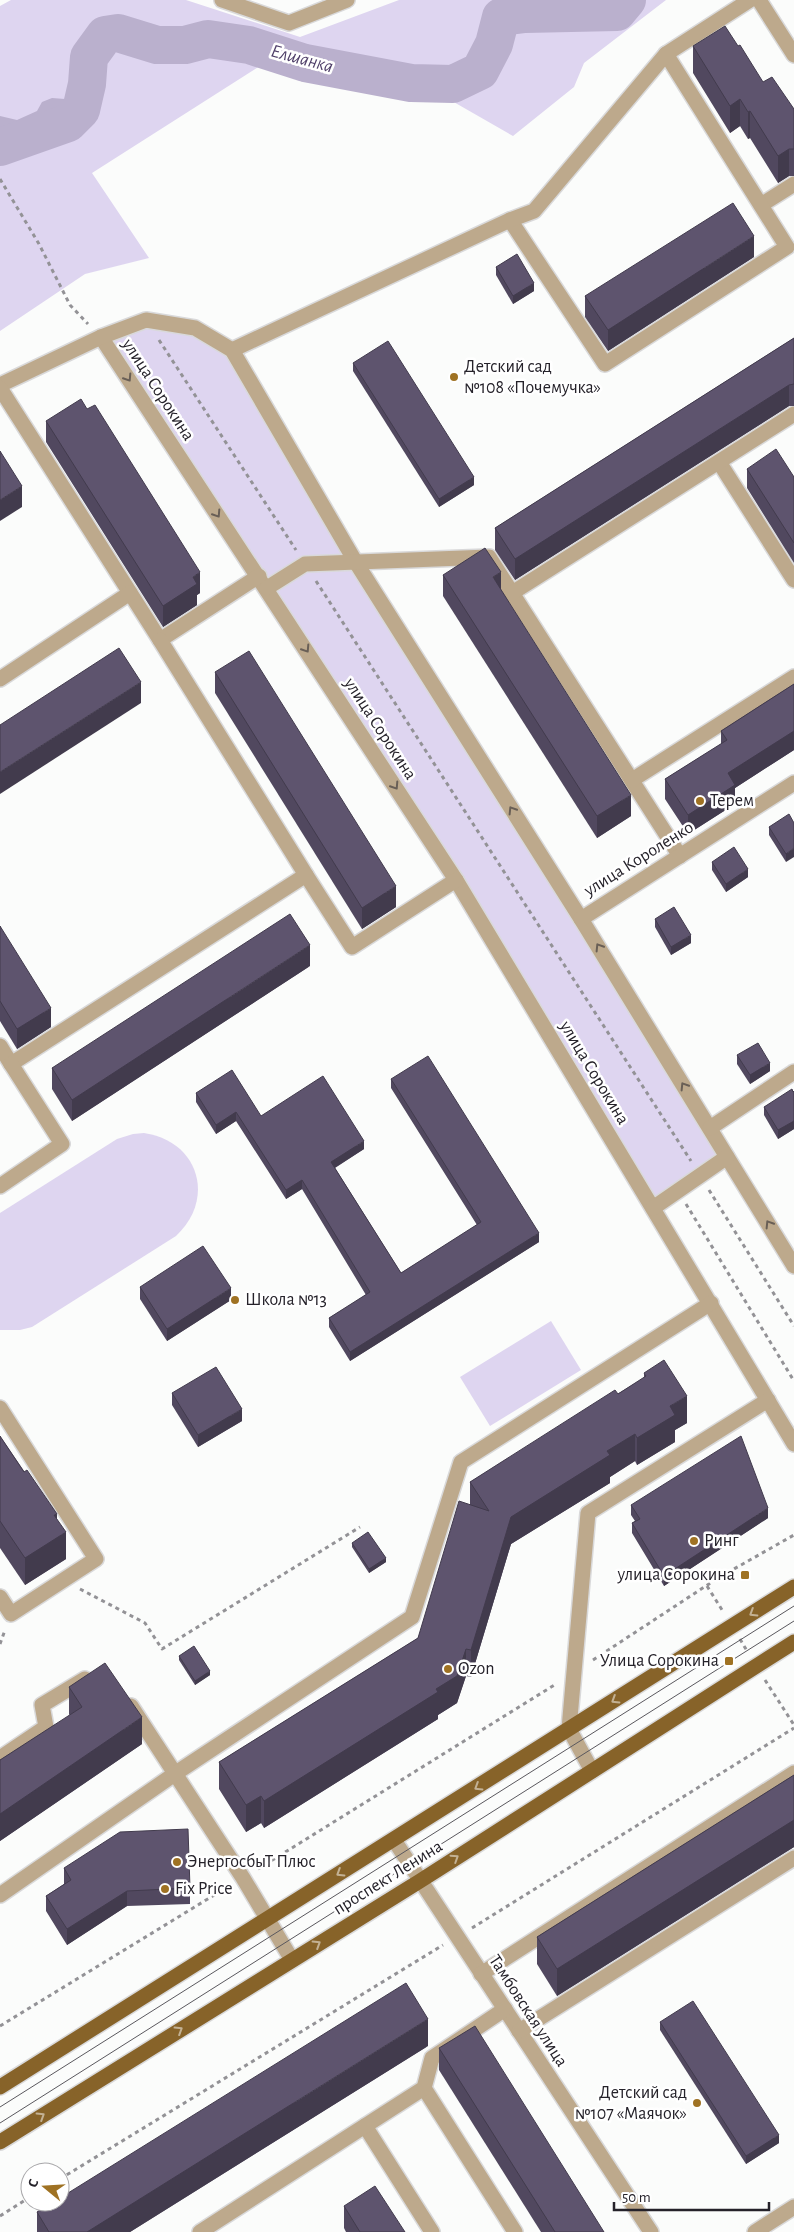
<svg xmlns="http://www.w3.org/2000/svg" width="794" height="2232" viewBox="0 0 794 2232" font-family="'Alegreya Sans',sans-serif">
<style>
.green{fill:#ded5f0}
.water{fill:#bab0cd}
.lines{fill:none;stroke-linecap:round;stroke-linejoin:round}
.river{stroke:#bab0cd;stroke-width:38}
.minor-casing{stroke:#d9d9da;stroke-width:18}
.major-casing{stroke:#d9d9da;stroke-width:18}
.path{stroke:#939296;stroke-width:3;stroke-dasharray:4 4;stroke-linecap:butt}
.minor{stroke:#bda98c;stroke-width:15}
.major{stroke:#876329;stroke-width:15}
.tram{stroke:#5a585e;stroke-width:1}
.wall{fill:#51485f}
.shaded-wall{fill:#423b4d}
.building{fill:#5e546e;stroke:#423b4d}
.oneway{stroke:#695f56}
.oneway2{stroke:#c3b194}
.poi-dot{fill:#9f7223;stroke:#fff;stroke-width:2}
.labels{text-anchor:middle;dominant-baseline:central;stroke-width:5;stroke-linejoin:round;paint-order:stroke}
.poi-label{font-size:18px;fill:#25222a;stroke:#fff;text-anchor:start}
.street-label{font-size:18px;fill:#25222a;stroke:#fff}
.water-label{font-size:19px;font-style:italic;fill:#4e3e68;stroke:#fff}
</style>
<rect width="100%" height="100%" fill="#fbfcfb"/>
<g class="green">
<polygon points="11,0 186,0 300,37 399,0 666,0 584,63 574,87 513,136 445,97 377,75 282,52 92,173 149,258 85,274 0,331 0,6"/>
<polygon points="146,320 172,323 232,350 727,1157 653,1208 456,880 101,337"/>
<path d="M144,1133c55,8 72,66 32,103l-144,91 -12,3h-20v-117l117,-74 16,-5z"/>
<polygon points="551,1321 581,1370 490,1426 460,1377"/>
</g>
<polygon class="water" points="52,98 78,100 78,109 73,113 68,123 23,145 3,142 0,145 0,116 17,120 37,111 42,102"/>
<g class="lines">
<polyline class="river" points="0,147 68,123 81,110 87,84 89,57 105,35 118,33 157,45 185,45 208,39 249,45 305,63 411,83 453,84 480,71 494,44 501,17 525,14 617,12 627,0"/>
<g class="minor-casing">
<g id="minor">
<polyline points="222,0 289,23 347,0"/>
<polyline points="759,0 794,55"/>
<polyline points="761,205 794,184"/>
<polyline points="510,220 605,364 787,247 666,54"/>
<polyline points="101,337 456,880 794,1444"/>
<polyline points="232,350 510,220 534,211 666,54 750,0"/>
<polyline points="0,385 101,337 146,320 195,328 232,350 355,561 581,919 794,1266"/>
<polyline points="0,388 160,640 259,576"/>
<polyline points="719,462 794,580"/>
<polyline points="267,588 305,564 489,557 680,856"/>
<polyline points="512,593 794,414"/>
<polyline points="160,640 306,875"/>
<polyline points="0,679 130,593"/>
<polyline points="632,780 794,677"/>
<polyline points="581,919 794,783"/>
<polyline points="0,1046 11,1064 306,875 352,947 456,880"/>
<polyline points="710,1128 794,1072"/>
<polyline points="0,1186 62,1144 11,1064"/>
<polyline points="653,1208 727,1157"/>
<polyline points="0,1408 96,1559 11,1614 0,1597"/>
<polyline points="131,1706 243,1878 292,1960"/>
<polyline points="0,1758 46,1727 42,1705 85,1679"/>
<polyline points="592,1771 569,1729 588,1513 768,1400"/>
<polyline points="394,1840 651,2232"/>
<polyline points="0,1895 176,1773 412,1617 461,1462 711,1303"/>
<polyline points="481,1974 794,1773"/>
<polyline points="519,2031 794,1858"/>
<polyline points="424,2088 515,2232"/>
<polyline points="365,2126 432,2232"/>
<polyline points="200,2232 424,2088 432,2058 505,2009"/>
<polyline points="755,2232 794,2207"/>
</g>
</g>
<g class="major-casing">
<g id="major">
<polyline points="0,2087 794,1587"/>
<polyline points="0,2142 420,1881 794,1642"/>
</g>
</g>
<g class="path">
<polyline points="0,179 39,244 70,305 88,324"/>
<polyline points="159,340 296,550"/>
<polyline points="316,581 691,1161"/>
<polyline points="709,1190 794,1326"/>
<polyline points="686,1204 794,1381"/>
<polyline points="707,1586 724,1613"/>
<polyline points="80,1589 145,1623 162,1649 360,1527"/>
<polyline points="740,1639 747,1651"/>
<polyline points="0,1644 5,1630"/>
<polyline points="593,1660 718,1578 794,1535"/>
<polyline points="765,1680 794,1725"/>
<polyline points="258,1869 556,1684"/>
<polyline points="472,1928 794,1728"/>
<polyline points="0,2026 229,1886"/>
<polyline points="60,2179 443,1945"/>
<polyline points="0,2216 30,2197"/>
</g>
<use href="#minor" class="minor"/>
<use href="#major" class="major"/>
<g class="tram">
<polyline points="0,2107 794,1606"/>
<polyline points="0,2123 794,1621"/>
</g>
</g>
<g class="wall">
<polygon points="693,46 763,82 794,109 794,176 789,176 778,183 750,138 748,139 740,126 730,133 693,73"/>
<polygon points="754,257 608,351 585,317 585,296"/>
<polygon points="496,267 534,291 513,304 496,275"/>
<polygon points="794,338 794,406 789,406 515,580 495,550 495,528"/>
<polygon points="353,363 474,485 439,507 353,371"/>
<polygon points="46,421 200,593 197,595 197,605 163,627 46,442"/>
<polygon points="747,469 794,477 794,563 747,488"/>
<polygon points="443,575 501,590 631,816 597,838 443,596"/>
<polygon points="215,672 396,907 362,929 215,693"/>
<polygon points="794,684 794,750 735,788 735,804 688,834 665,799 665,779 721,744 721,731"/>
<polygon points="794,823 786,862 769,835 769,827"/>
<polygon points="712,862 748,877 726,892 712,870"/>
<polygon points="655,919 691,943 671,955 655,927"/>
<polygon points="0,926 51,1027 17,1049 0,1021"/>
<polygon points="310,966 72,1121 52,1089 52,1068"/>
<polygon points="737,1055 770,1071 750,1084 737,1064"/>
<polygon points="391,1079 539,1242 350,1361 329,1327 329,1318 366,1295 302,1189 286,1199 236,1121 216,1134 196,1102 196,1093 261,1116 364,1149 335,1168 401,1273 477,1225 391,1088"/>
<polygon points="794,1091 794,1129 778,1139 764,1115 764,1107"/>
<polygon points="140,1287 231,1300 167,1341 140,1299"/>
<polygon points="644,1373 687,1423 675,1430 675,1442 637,1465 635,1461 610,1477 610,1483 511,1544 471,1677 466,1676 457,1703 438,1715 438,1719 264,1828 261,1823 246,1832 219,1789 219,1762 418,1638 470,1505 470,1482 644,1378"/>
<polygon points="172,1393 242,1421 198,1447 172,1405"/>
<polygon points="0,1436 57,1519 66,1559 25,1585 0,1548"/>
<polygon points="631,1505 768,1518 664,1586 632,1533 632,1523 635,1521 631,1515"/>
<polygon points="352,1543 386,1562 369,1573 352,1547"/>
<polygon points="179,1656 210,1675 195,1685 179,1660"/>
<polygon points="69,1687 142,1744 0,1841 0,1760 70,1716 69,1714"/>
<polygon points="794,1775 794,1847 557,1996 537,1964 537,1937"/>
<polygon points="64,1868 190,1888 190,1904 127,1906 67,1945 46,1911 46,1896 64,1884"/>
<polygon points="660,2022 779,2143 746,2164 660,2030"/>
<polygon points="428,2046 130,2232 37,2232 37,2212"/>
<polygon points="439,2048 604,2232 541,2232 439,2070"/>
<polygon points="344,2206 405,2232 346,2232 344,2228"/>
</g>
<g class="shaded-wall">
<polygon points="740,99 740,126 730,133 730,106"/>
<polygon points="750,111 750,138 748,139 748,112"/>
<polygon points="789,149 789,176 778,183 778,156"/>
<polygon points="754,236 754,257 608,351 608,330"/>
<polygon points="534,283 534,291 513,304 513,296"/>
<polygon points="789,385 789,406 515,580 515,559"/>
<polygon points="474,477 474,485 439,507 439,499"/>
<polygon points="22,486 22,507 0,521 0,500"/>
<polygon points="200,572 200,593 197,595 197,605 163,627 163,606 193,577"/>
<polygon points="501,572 501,593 493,577"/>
<polygon points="141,682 141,703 0,794 0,772"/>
<polygon points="794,731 794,750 735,788 735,804 688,834 688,815 728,773"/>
<polygon points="631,795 631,816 597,838 597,816"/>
<polygon points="794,848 794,857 786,862 786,854"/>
<polygon points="748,869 748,877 726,892 726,884"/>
<polygon points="396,886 396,907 362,929 362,908"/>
<polygon points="691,935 691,943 671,955 671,947"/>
<polygon points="310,945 310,966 72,1121 72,1100"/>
<polygon points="51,1008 51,1027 17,1049 17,1029"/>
<polygon points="770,1063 770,1071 750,1084 750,1075"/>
<polygon points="236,1112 236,1121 216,1134 216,1125"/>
<polygon points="794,1121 794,1129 778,1139 778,1130"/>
<polygon points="364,1141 364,1149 331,1170 331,1162"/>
<polygon points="302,1180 302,1189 286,1199 286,1190"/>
<polygon points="539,1233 539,1242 350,1361 350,1352"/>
<polygon points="231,1288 231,1300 167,1341 167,1329"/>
<polygon points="687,1396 687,1423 675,1430 675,1442 637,1465 637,1438 670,1406"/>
<polygon points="242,1409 242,1421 198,1447 198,1435"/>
<polygon points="635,1434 635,1461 610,1477 610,1483 511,1544 471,1677 471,1650 511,1517 607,1451"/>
<polygon points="768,1508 768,1518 664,1586 664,1576"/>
<polygon points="57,1514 57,1537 66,1532 66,1559 25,1585 25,1558 54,1515"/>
<polygon points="386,1558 386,1562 369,1573 369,1569"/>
<polygon points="466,1649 466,1676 457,1703 438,1715 438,1719 264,1828 264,1801 436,1689"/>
<polygon points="210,1671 210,1675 195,1685 195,1681"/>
<polygon points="142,1717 142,1744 0,1841 0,1814"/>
<polygon points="261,1796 261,1823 246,1832 246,1805"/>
<polygon points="794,1820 794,1847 557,1996 557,1969"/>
<polygon points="127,1891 127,1906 67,1945 67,1929"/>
<polygon points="428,2019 428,2046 130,2232 87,2232"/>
<polygon points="779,2135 779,2143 746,2164 746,2156"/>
</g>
<g class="building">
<polygon points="725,26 738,46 740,45 763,82 772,77 794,109 794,149 789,149 778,156 750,111 748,112 740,99 730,106 693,46"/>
<polygon points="733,203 754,236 608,330 585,296"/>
<polygon points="517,254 534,283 513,296 496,267"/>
<polygon points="794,338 794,384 789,385 515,559 495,528"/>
<polygon points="388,341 474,477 439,499 353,363"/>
<polygon points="81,399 87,409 95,405 200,572 193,577 197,584 163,606 46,421"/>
<polygon points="776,449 794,477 794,543 747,469"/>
<polygon points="0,451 22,486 0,500"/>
<polygon points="485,548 501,572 493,577 631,795 597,816 443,575"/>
<polygon points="119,648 141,682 0,772 0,725"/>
<polygon points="249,651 396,886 362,908 215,672"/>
<polygon points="794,684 794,731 728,773 735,785 688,815 665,779 727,740 721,731"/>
<polygon points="789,814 794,823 794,848 786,854 769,827"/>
<polygon points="734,847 748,869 726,884 712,862"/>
<polygon points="674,907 691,935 671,947 655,919"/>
<polygon points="290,914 310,945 72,1100 52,1068"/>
<polygon points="0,926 51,1008 17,1029 0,1001"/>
<polygon points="758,1043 770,1063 750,1075 737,1055"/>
<polygon points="428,1056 539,1233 350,1352 329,1318 370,1292 302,1180 286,1190 236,1112 216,1125 196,1093 232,1070 261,1116 323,1076 364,1141 331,1162 401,1273 481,1222 391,1079"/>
<polygon points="792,1089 793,1092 794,1091 794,1121 778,1130 764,1107"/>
<polygon points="203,1246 231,1288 167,1329 140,1287"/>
<polygon points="664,1360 687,1396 670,1406 675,1415 637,1438 635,1434 607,1451 610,1455 511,1517 471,1650 466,1649 457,1676 436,1689 438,1692 264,1801 261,1796 246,1805 219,1762 418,1638 459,1501 489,1511 470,1482 615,1390 618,1394 646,1376 644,1373"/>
<polygon points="216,1367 242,1409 198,1435 172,1393"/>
<polygon points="0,1436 24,1472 27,1470 57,1514 54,1515 66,1532 25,1558 0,1521"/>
<polygon points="741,1436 768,1508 664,1576 632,1523 640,1519 631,1505"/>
<polygon points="368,1532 386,1558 369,1569 352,1543"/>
<polygon points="194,1646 210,1671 195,1681 179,1656"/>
<polygon points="105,1663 142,1717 0,1814 0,1760 82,1707 69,1687"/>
<polygon points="794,1775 794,1820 557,1969 537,1937"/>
<polygon points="188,1829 190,1888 127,1891 67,1929 46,1896 71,1880 64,1868 120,1832"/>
<polygon points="406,1983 428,2019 87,2232 49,2232 37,2212 53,2202 60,2202 60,2198"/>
<polygon points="693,2001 779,2135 746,2156 660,2022"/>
<polygon points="475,2026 604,2232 555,2232 439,2048"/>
<polygon points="375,2186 405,2232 360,2232 344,2206"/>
</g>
<defs><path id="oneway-chevron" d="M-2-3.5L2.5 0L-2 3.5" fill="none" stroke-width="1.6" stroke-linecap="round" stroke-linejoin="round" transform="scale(1.25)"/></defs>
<g class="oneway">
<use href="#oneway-chevron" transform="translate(128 378) rotate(57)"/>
<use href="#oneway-chevron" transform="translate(217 514) rotate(57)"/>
<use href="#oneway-chevron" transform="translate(306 649) rotate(57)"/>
<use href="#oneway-chevron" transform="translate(395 786) rotate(57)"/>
<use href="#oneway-chevron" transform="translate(512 810) rotate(-122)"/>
<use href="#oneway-chevron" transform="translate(599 947) rotate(-122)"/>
<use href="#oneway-chevron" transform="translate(684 1086) rotate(-122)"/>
<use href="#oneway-chevron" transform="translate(769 1224) rotate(-122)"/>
</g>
<g class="oneway2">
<use href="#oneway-chevron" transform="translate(753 1613) rotate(148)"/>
<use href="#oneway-chevron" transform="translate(615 1700) rotate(148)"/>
<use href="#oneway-chevron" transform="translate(478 1787) rotate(148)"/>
<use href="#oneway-chevron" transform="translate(455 1858) rotate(-33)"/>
<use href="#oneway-chevron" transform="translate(340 1873) rotate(148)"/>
<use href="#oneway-chevron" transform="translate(317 1944) rotate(-32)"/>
<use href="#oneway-chevron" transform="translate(179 2030) rotate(-32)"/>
<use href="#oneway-chevron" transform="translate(41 2116) rotate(-32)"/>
</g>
<g class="poi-dot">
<circle cx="454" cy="377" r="5"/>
<circle cx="700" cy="801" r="5"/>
<circle cx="235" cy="1300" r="5"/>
<circle cx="694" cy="1541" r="5"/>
<rect x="740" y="1570" width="10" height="10" rx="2.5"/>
<rect x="724" y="1656" width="10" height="10" rx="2.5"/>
<circle cx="448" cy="1669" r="5"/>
<circle cx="177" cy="1862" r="5"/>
<circle cx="165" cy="1889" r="5"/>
<circle cx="697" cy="2103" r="5"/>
</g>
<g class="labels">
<g class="poi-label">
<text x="464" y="367">Детский сад<tspan x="464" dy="21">№108 «Почемучка»</tspan></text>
<text x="710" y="801">Терем</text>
<text x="245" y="1300">Школа №13</text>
<text x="704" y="1541">Ринг</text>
<text x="735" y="1575" text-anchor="end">улица Сорокина</text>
<text x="719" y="1661" text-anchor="end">Улица Сорокина</text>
<text x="458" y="1669">Ozon</text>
<text x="187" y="1862">ЭнергосбыТ Плюс</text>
<text x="175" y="1889">Fix Price</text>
<text x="687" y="2093" text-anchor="end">Детский сад<tspan x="687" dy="21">№107 «Маячок»</tspan></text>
</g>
<g class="street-label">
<text transform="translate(158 390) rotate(57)">улица Сорокина</text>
<text transform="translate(380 729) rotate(57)">улица Сорокина</text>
<text transform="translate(639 859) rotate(-32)">улица Короленко</text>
<text transform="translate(594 1073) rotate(59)">улица Сорокина</text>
<text transform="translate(388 1878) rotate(-32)">проспект Ленина</text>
<text transform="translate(528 2011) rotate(57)">Тамбовская улица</text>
</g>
<g class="water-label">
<text transform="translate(302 59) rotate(15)">Елшанка</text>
</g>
</g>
<g transform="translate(45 2187) rotate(288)"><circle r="24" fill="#ffffff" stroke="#a8a7aa"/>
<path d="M0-4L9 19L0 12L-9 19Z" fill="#9f7223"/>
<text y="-8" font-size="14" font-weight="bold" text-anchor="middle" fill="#25222a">С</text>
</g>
<path d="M614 2202v8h155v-8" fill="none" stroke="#25222a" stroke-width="2.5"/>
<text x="622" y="2202" font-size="15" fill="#25222a" stroke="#ffffff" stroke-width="4" paint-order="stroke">50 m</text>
</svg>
